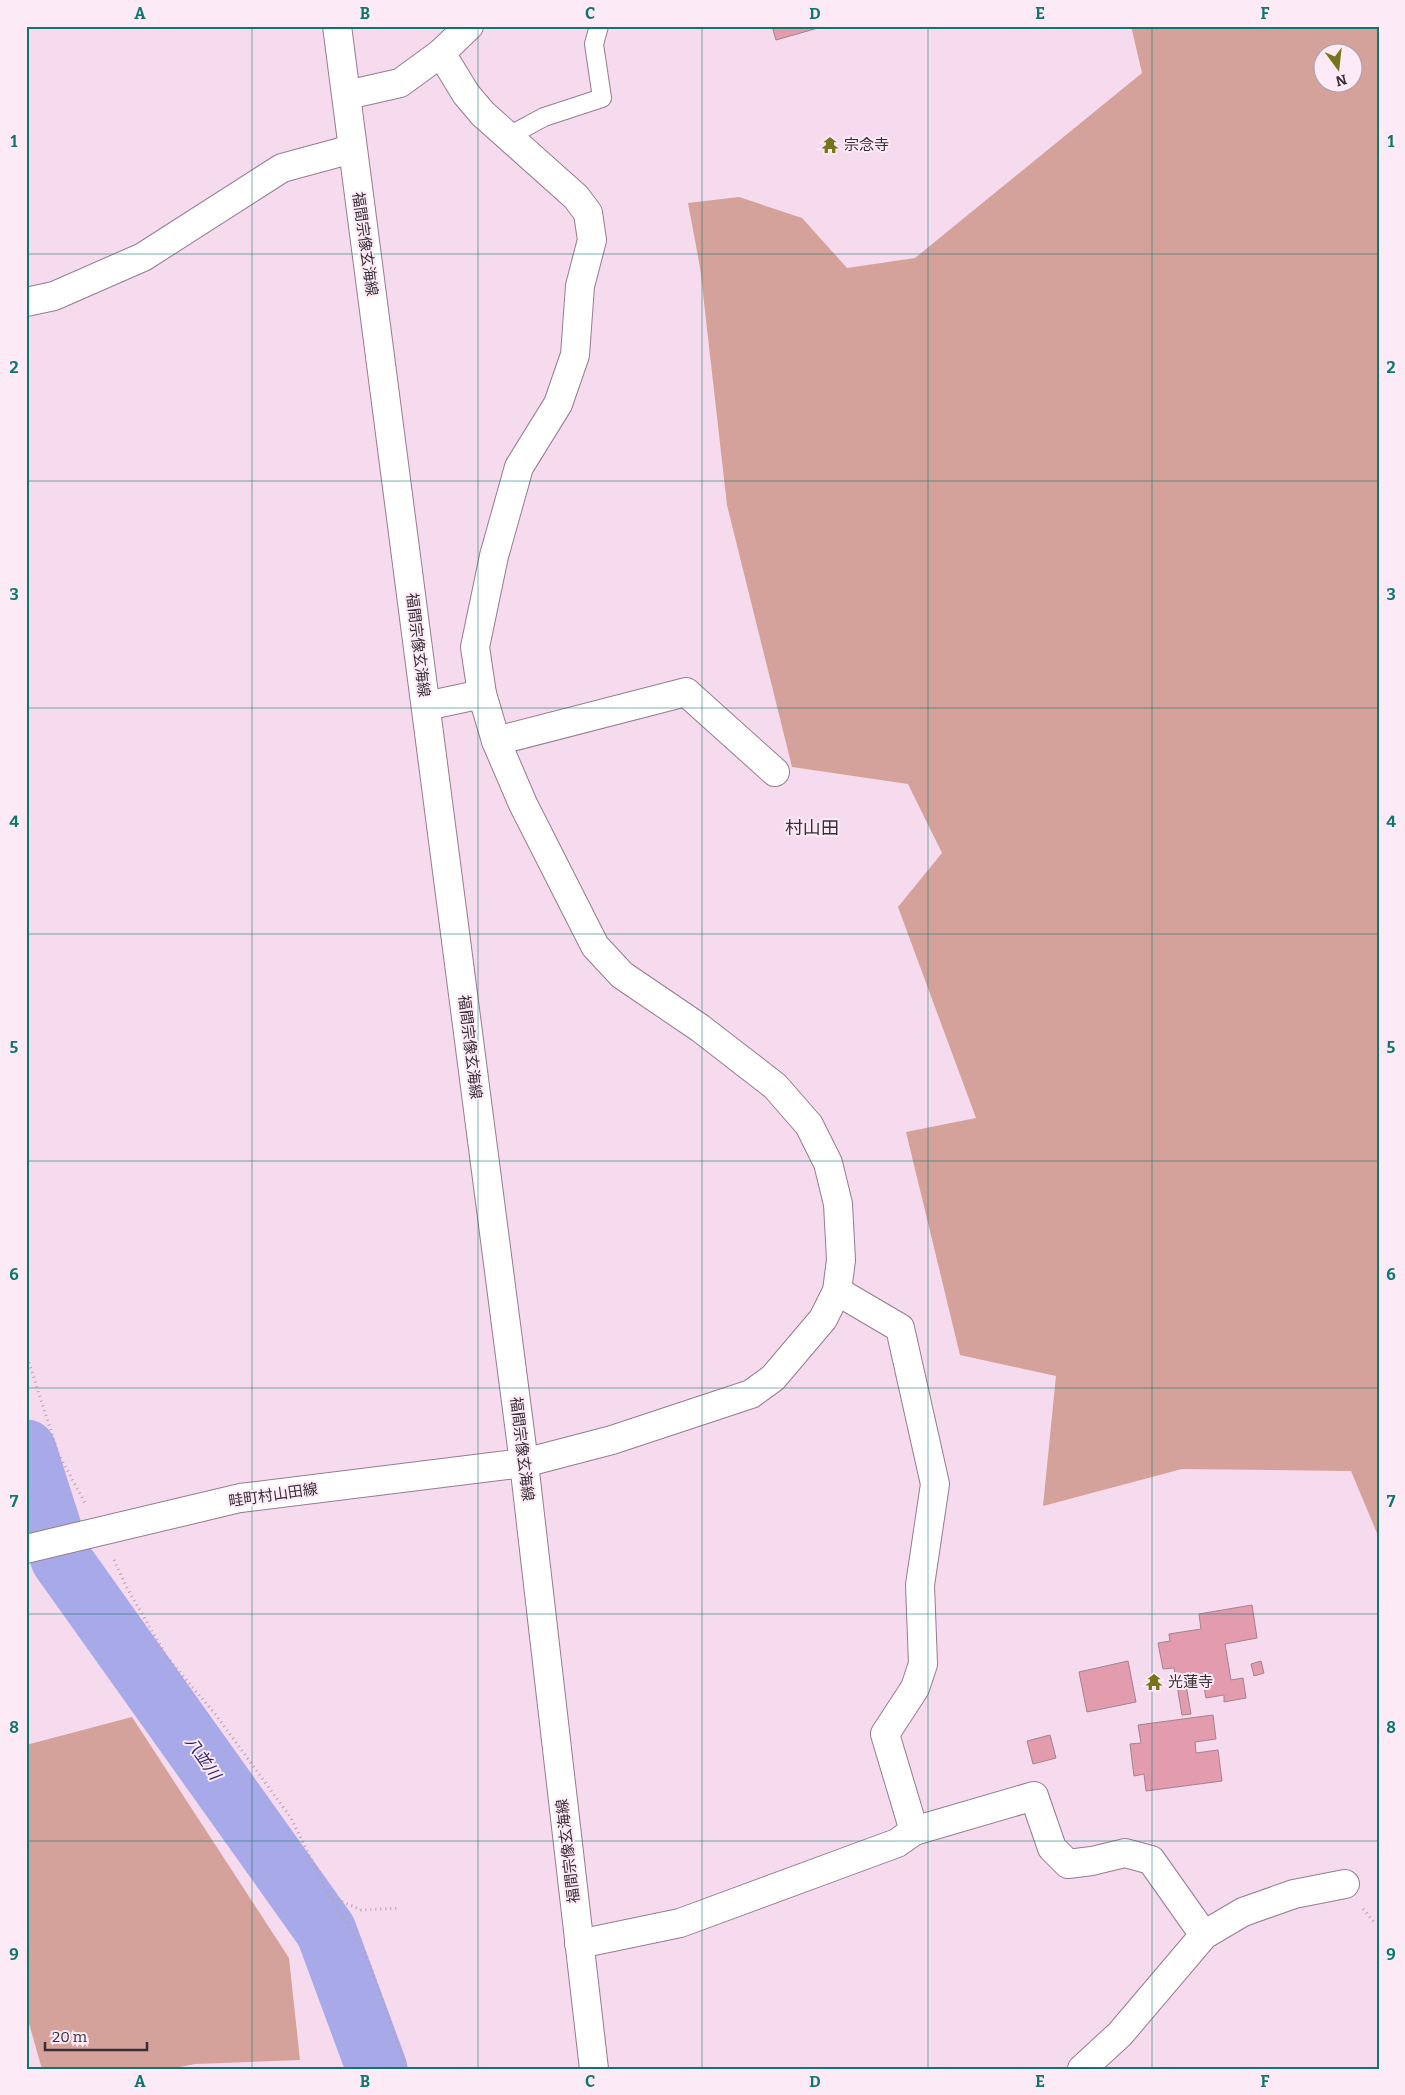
<svg xmlns="http://www.w3.org/2000/svg" width="1405" height="2095" viewBox="0 0 1405 2095" font-family="Bitter,'Noto Sans JP',serif">
<style>
.green{fill:#d4a29a;fill-rule:evenodd}
.lines{fill:none;stroke-linecap:round;stroke-linejoin:round}
.river{stroke:#a7a9e8;stroke-width:61}
.building{fill:#e39bae;stroke:#a3838b}
.lane-casing{stroke:#967c8f;stroke-width:20}
.street-casing{stroke:#967c8f;stroke-width:30}
.secondary-casing{stroke:#967c8f;stroke-width:30}
.primary-casing{stroke:#967c8f;stroke-width:30}
.path{stroke:#b8a1b2;stroke-width:3;stroke-dasharray:1 4;stroke-linecap:butt}
.lane{stroke:#fff;stroke-width:18}
.street{stroke:#fff;stroke-width:28}
.secondary{stroke:#fff;stroke-width:28}
.primary{stroke:#fff;stroke-width:28}
.grid{fill:none;stroke:#0f766e;stroke-width:1;stroke-opacity:0.55}
.labels{text-anchor:middle;dominant-baseline:central;stroke-width:4;stroke-linejoin:round;paint-order:stroke}
.poi-label{font-size:15px;fill:#392e36;stroke:#fcebf7;text-anchor:start}
.street-label{font-size:15px;fill:#392e36;stroke:#fcebf7}
.water-label{font-size:16px;font-style:italic;fill:#2f266e;stroke:#fcebf7}
.quarter-label{font-size:18px;fill:#392e36;stroke:#fcebf7}
.neatline{fill:none;stroke:#0f766e;stroke-width:2}
.grid-label{font-size:16px;text-anchor:middle;font-weight:bold;fill:#0f766e}
</style>
<rect width="100%" height="100%" fill="#f6daee"/>
<g class="green">
<path d="M1131,26h248v1512l-28,-67 -169,-2 -139,37 13,-130 -96,-21 -54,-223 70,-14 -78,-211 44,-54 -34,-69 -116,-17 -65,-262 -27,-238 -12,-64 51,-6 63,21 45,50 68,-10 227,-185zM1322,52h30v30h-30z"/>
<polygon points="132,1717 289,1958 300,2060 195,2064 169,2069 42,2069 26,2013 26,1745"/>
</g>
<g class="lines">
<polyline class="river" points="26,1450 61,1559 326,1931 377,2069"/>
</g>
<g class="building">
<polygon points="772,26 825,26 776,40"/>
<polygon points="1252,1605 1257,1638 1225,1644 1231,1680 1243,1678 1246,1698 1224,1702 1224,1695 1206,1698 1203,1682 1186,1685 1191,1714 1182,1715 1174,1668 1163,1669 1158,1643 1170,1641 1169,1634 1201,1629 1199,1614"/>
<polygon points="1128,1661 1136,1702 1087,1712 1079,1672"/>
<polygon points="1261,1661 1264,1673 1254,1676 1251,1664"/>
<polygon points="1213,1715 1216,1739 1195,1742 1196,1753 1218,1750 1222,1781 1146,1791 1144,1774 1134,1776 1130,1744 1141,1743 1138,1725"/>
<polygon points="1050,1735 1056,1758 1033,1764 1027,1741"/>
</g>
<g class="lines">
<g class="lane-casing">
<polyline id="lane" points="507,137 544,117 602,98 594,44 599,26"/>
</g>
<g class="street-casing">
<g id="street">
<polyline points="441,53 469,26"/>
<polyline points="347,95 400,83 441,53 466,94 483,114 576,197 588,213 592,240 580,286 575,355 558,404 519,467 494,556 475,647 482,694 496,741 523,804 595,946 622,975 700,1028 775,1086 809,1125 828,1163 838,1204 841,1260 837,1291 823,1319 773,1378 751,1394 612,1440 524,1463"/>
<polyline points="26,302 54,296 143,257 282,168 352,149"/>
<polyline points="426,706 482,694"/>
<polyline points="496,741 686,692 775,772"/>
<polyline points="837,1291 900,1328 935,1484 920,1585 923,1664 915,1688 885,1734 914,1831"/>
<polyline points="579,1944 680,1923 897,1843 914,1831 1034,1796 1052,1848 1068,1864 1092,1861 1125,1853 1151,1860 1204,1935"/>
<polyline points="1082,2069 1120,2034 1204,1935 1243,1912 1294,1894 1345,1884"/>
</g>
</g>
<g class="secondary-casing">
<polyline id="secondary" points="26,1549 240,1498 524,1463"/>
</g>
<g class="primary-casing">
<polyline id="primary" points="337,26 524,1463 594,2069"/>
</g>
<g class="path">
<polyline points="26,1353 58,1453 85,1503"/>
<polyline points="26,1510 29,1517"/>
<polyline points="114,1560 127,1588 167,1657 216,1715 291,1818 329,1896 361,1910 399,1908"/>
<polyline points="330,1897 366,1954 407,2069"/>
<polyline points="1363,1909 1374,1922 1379,1922"/>
</g>
<use href="#lane" class="lane"/>
<use href="#street" class="street"/>
<use href="#secondary" class="secondary"/>
<use href="#primary" class="primary"/>
</g>
<path class="grid" d="M252,26v2043M478,26v2043M702,26v2043M928,26v2043M1152,26v2043M26,254h1353M26,481h1353M26,708h1353M26,934h1353M26,1161h1353M26,1388h1353M26,1614h1353M26,1841h1353"/>
<defs>
<g id="temple-bare" transform="scale(1.35)"><path d="M0-6L5-2H3V0L6.5 2.5H4V6H1.5V3h-3V6H-4V2.5H-6.5L-3 0V-2H-5Z" fill="#77751b" stroke="#fcebf7" stroke-width="2.5" paint-order="stroke"/></g>
</defs>
<g fill-rule="evenodd">
<use href="#temple-bare" x="830" y="145"/>
<use href="#temple-bare" x="1154" y="1682"/>
</g>
<g class="labels">
<g class="poi-label">
<text x="844" y="145">宗念寺</text>
<text x="1168" y="1682">光蓮寺</text>
</g>
<g class="street-label">
<text transform="translate(365 244) rotate(82)">福間宗像玄海線</text>
<text transform="translate(418 645) rotate(83)">福間宗像玄海線</text>
<text transform="translate(470 1047) rotate(83)">福間宗像玄海線</text>
<text transform="translate(522 1449) rotate(83)">福間宗像玄海線</text>
<text transform="translate(273 1495) rotate(-8)">畦町村山田線</text>
<text transform="translate(568 1851) rotate(-97)">福間宗像玄海線</text>
</g>
<g class="water-label">
<text transform="translate(203 1758) rotate(55)">八並川</text>
</g>
<g class="quarter-label">
<text x="812" y="828">村山田</text>
</g>
</g>
<rect width="1405" height="2095" fill="none" stroke="#fcebf7" stroke-width="55"/>
<g transform="translate(1338 68) rotate(165)"><circle r="24" fill="#fcebf7" stroke="#ae9faa"/>
<path d="M0-4L9 19L0 12L-9 19Z" fill="#77751b"/>
<text y="-8" font-size="14" font-weight="bold" text-anchor="middle" fill="#392e36">N</text>
</g>
<path d="M45 2042v8h102v-8" fill="none" stroke="#392e36" stroke-width="2.5"/>
<text x="52" y="2042" font-size="15" fill="#392e36" stroke="#fcebf7" stroke-width="4" paint-order="stroke">20 m</text>
<rect x="28" y="28" width="1350" height="2040" class="neatline"/>
<g class="grid-label">
<text x="140" y="19">A</text>
<text x="365" y="19">B</text>
<text x="590" y="19">C</text>
<text x="815" y="19">D</text>
<text x="1040" y="19">E</text>
<text x="1265" y="19">F</text>
<text x="14" y="147">1</text>
<text x="1391" y="147">1</text>
<text x="14" y="373">2</text>
<text x="1391" y="373">2</text>
<text x="14" y="600">3</text>
<text x="1391" y="600">3</text>
<text x="14" y="827">4</text>
<text x="1391" y="827">4</text>
<text x="14" y="1053">5</text>
<text x="1391" y="1053">5</text>
<text x="14" y="1280">6</text>
<text x="1391" y="1280">6</text>
<text x="14" y="1507">7</text>
<text x="1391" y="1507">7</text>
<text x="14" y="1733">8</text>
<text x="1391" y="1733">8</text>
<text x="14" y="1960">9</text>
<text x="1391" y="1960">9</text>
<text x="140" y="2087">A</text>
<text x="365" y="2087">B</text>
<text x="590" y="2087">C</text>
<text x="815" y="2087">D</text>
<text x="1040" y="2087">E</text>
<text x="1265" y="2087">F</text>
</g>
</svg>
